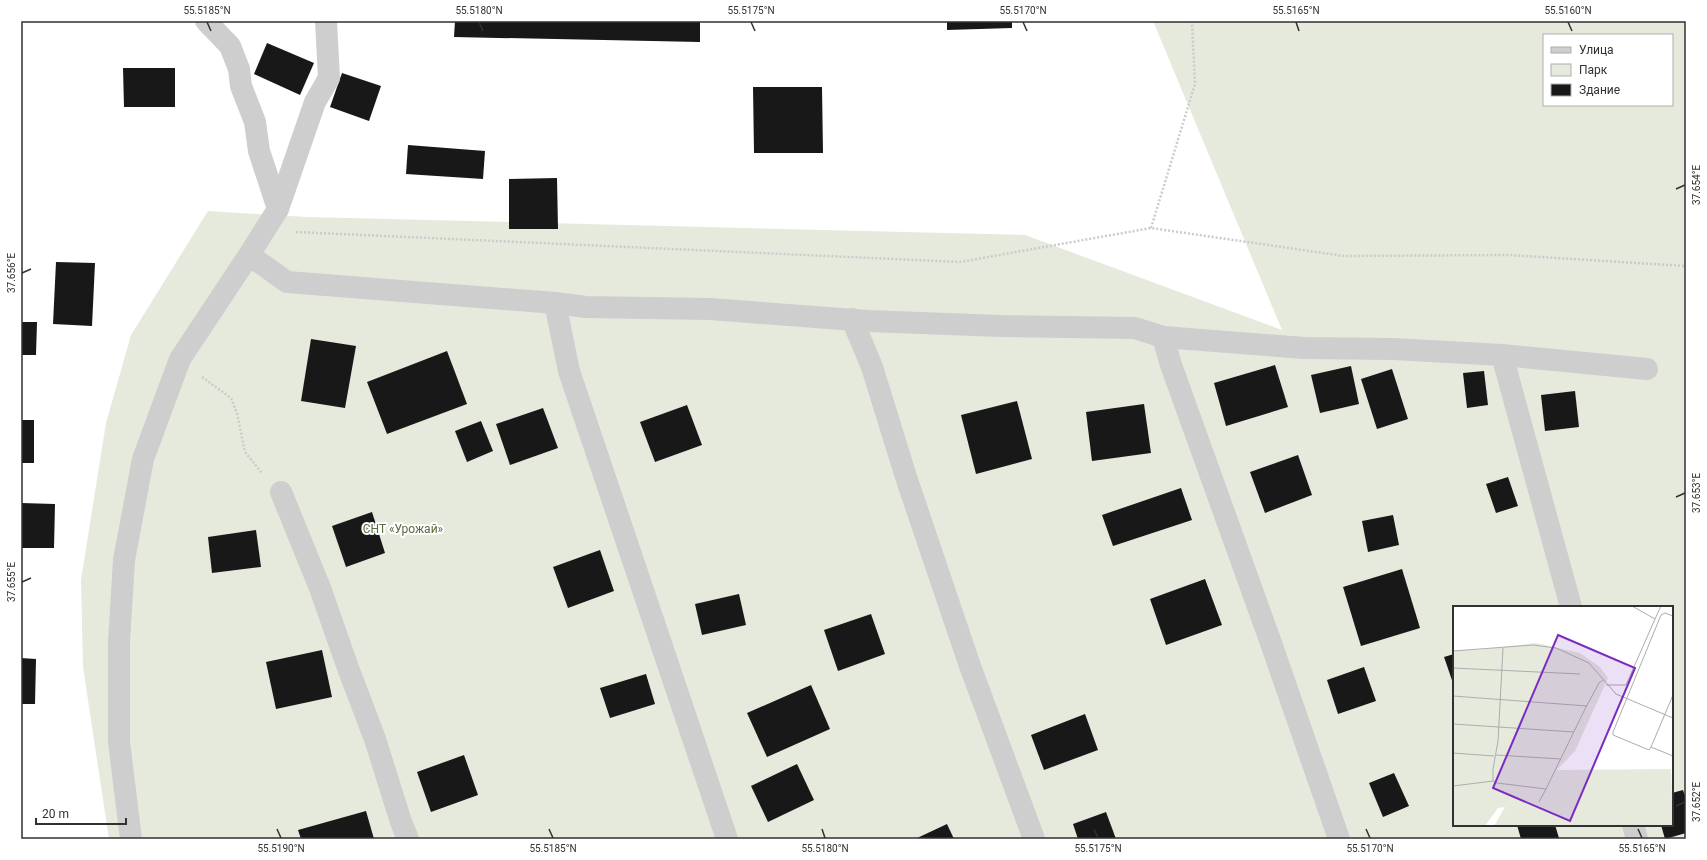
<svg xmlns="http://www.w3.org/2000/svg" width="1707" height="860" viewBox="0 0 1707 860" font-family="Roboto,sans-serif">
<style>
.green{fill:#e5eadd;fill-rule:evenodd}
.building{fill:#181818}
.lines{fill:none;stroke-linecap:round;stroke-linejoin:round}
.path{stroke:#cbcbcb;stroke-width:2.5;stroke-dasharray:2 2;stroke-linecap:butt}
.minor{stroke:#cecece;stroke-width:22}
.ticks{fill:none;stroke:#313131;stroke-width:1.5}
.labels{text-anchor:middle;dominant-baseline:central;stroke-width:4;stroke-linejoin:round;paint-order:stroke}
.park-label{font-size:12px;fill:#576a41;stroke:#fff}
.inset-road{fill:none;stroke:#adadad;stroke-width:1}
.view{fill:#7b2cbf;fill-opacity:0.15;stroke:#7b2cbf;stroke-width:2}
.inset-edge{fill:none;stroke:#313131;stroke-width:2}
.neatline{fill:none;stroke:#313131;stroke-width:1.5}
.ticks-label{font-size:10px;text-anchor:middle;fill:#313131}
</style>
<rect width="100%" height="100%" fill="#fff"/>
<path class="green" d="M1153,21h533v818h-1577l-26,-172 -2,-87 25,-157 25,-88 77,-124 98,6 719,18 257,95zM1544,35h128v70h-128zM1454,607h218v218h-218z"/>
<g class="building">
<polygon points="455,21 700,21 700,42 454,37"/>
<polygon points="947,21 1012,21 1012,28 947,30"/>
<polygon points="267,43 314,63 300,95 254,74"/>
<polygon points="123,68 175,68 175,107 124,107"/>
<polygon points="342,73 381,86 369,121 330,107"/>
<polygon points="753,87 822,87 823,153 754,153"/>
<polygon points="408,145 485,151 483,179 406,174"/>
<polygon points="557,178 558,229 509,229 509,179"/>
<polygon points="56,262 95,263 92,326 53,324"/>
<polygon points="21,322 37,322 36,355 21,355"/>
<polygon points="311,339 356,346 345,408 301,401"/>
<polygon points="447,351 467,404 387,434 367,382"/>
<polygon points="1275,365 1288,407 1226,426 1214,383"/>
<polygon points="1351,366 1359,404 1320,413 1311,375"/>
<polygon points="1392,369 1408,419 1377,429 1361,379"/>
<polygon points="1484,371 1488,405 1467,408 1463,373"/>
<polygon points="1575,391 1579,427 1545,431 1541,395"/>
<polygon points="1017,401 1032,459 976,474 961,415"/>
<polygon points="1144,404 1151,453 1092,461 1086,412"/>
<polygon points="687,405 702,445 655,462 640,422"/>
<polygon points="543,408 558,448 510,465 496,424"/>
<rect x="21" y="420" width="13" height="43"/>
<polygon points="481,421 493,451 467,462 455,431"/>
<polygon points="1298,455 1312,495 1265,513 1250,472"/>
<polygon points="1508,477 1518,506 1496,513 1486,484"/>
<polygon points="1181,488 1192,520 1113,546 1102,515"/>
<polygon points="21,503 55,504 54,548 21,548"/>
<polygon points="372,512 385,553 346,567 332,526"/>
<polygon points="1393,515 1399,545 1368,552 1362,521"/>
<polygon points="256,530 261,567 212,573 208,537"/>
<polygon points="600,550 614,591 568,608 553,567"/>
<polygon points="1402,569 1420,628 1361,646 1343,587"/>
<polygon points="1205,579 1222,625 1166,645 1150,599"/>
<polygon points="739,594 746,625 702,635 695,604"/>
<polygon points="871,614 885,654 838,671 824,630"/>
<polygon points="322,650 332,697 276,709 266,662"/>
<polygon points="1454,654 1454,686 1444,657"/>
<polygon points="21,658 36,659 35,704 21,704"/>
<polygon points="1364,667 1376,701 1338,714 1327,680"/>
<polygon points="646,674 655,704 610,718 600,688"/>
<polygon points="811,685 830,729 767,757 747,713"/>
<polygon points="1085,714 1098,750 1044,770 1031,735"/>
<polygon points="464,755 478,795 431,812 417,772"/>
<polygon points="797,764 814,800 768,822 751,786"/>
<polygon points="1394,773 1409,806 1383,817 1369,783"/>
<polygon points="1683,790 1686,799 1686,833 1665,839 1661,825 1672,825 1672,793"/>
<polygon points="366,811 374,839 301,839 298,830"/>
<polygon points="1106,812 1116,839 1078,839 1073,824"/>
<polygon points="947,824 954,839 915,839"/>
<polygon points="1517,825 1555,825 1559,838 1521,839"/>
</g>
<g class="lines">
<g class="path">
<polyline points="1151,228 1195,84 1192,21"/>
<polyline points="296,232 960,262 1151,228 1344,256 1509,255 1686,266"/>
<polyline points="202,377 231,398 237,413 245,452 262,473"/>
</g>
<g class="minor">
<polyline points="206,21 230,46 239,69 241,86 255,122 259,151 278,209"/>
<polyline points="249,255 287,282 555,303 586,307 710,309 868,321 1001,326 1135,328 1163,337 1304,348 1393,349 1502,355 1571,607"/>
<polyline points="555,303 569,371 727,839"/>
<polyline points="852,319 872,367 906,477 970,666 1034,839"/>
<polyline points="1163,337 1171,365 1271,643 1339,839"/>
<polyline points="1502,355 1647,369"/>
<polyline points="281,492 320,588 348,668 375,739 401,822 408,839"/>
<polyline points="1633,825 1637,839"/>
<polyline points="131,839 119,742 119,642 124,560 143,459 180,359 249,255 278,209 315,102 329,78 326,21"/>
</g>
</g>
<path class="ticks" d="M207,22l4,9M479,22l4,9M751,22l4,9M1023,22l4,9M1296,22l3,9M1568,22l4,9M1676,189l9,-4M22,273l9,-4M1676,497l9,-4M22,582l9,-4M1676,806l9,-4M277,829l4,9M549,829l4,9M822,829l3,9M1094,829l4,9M1366,829l4,9M1638,829l4,9"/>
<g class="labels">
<g class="park-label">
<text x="403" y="529">СНТ «Урожай»</text>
</g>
</g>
<g transform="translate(1453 606)">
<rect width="220" height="220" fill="#fff"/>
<path d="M83,37l44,10 20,14 8,11 -33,73 -18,19 114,-1 2,57h-179l11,-19 -7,1 -13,18h-32v-176h24z" fill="#e5eadd"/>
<path class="inset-road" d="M220,10l-8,-3 -4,2 -48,117v3l36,15 2,-3 22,9M202,13l6,-13M50,42l-5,93 -5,28v12l4,2 49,6 39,-80 14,-26 4,-3M0,45l80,-6 23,3 33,15 27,31 57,24M0,62l127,6M153,79h20l29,-66 -23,-13M0,90l134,10M0,118l121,8M198,141l22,-52M0,147l41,3M43,149l65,4M0,180l40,-5M86,196l7,-13"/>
<path class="view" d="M105,29l77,33 -65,153 -77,-33z"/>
<rect width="220" height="220" class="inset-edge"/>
</g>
<rect width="1707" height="860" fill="none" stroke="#ffffff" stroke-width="44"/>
<rect x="1543" y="34" width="130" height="72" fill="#ffffff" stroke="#adadad"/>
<rect x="1551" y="47" width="20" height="6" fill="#cecece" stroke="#adadad"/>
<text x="1579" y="54" font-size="12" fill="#313131">Улица</text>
<rect x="1551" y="64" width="20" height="12" fill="#e5eadd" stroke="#adadad"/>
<text x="1579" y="74" font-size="12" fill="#313131">Парк</text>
<rect x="1551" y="84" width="20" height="12" fill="#181818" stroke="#adadad"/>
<text x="1579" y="94" font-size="12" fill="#313131">Здание</text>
<path d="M36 818v6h90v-6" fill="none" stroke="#313131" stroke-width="2"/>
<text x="42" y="818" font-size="12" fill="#313131" stroke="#ffffff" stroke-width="3" paint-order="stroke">20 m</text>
<rect x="22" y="22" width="1663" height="816" class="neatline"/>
<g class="ticks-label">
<text x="207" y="14">55.5185°N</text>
<text x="479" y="14">55.5180°N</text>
<text x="751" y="14">55.5175°N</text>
<text x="1023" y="14">55.5170°N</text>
<text x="1296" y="14">55.5165°N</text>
<text x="1568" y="14">55.5160°N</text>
<text transform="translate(1696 185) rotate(-90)" y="4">37.654°E</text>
<text transform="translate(11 273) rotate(-90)" y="4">37.656°E</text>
<text transform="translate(1696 493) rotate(-90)" y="4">37.653°E</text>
<text transform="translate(11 582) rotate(-90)" y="4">37.655°E</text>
<text transform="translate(1696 802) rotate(-90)" y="4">37.652°E</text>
<text x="281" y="852">55.5190°N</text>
<text x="553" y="852">55.5185°N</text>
<text x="825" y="852">55.5180°N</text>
<text x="1098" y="852">55.5175°N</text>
<text x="1370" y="852">55.5170°N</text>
<text x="1642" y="852">55.5165°N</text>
</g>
</svg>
